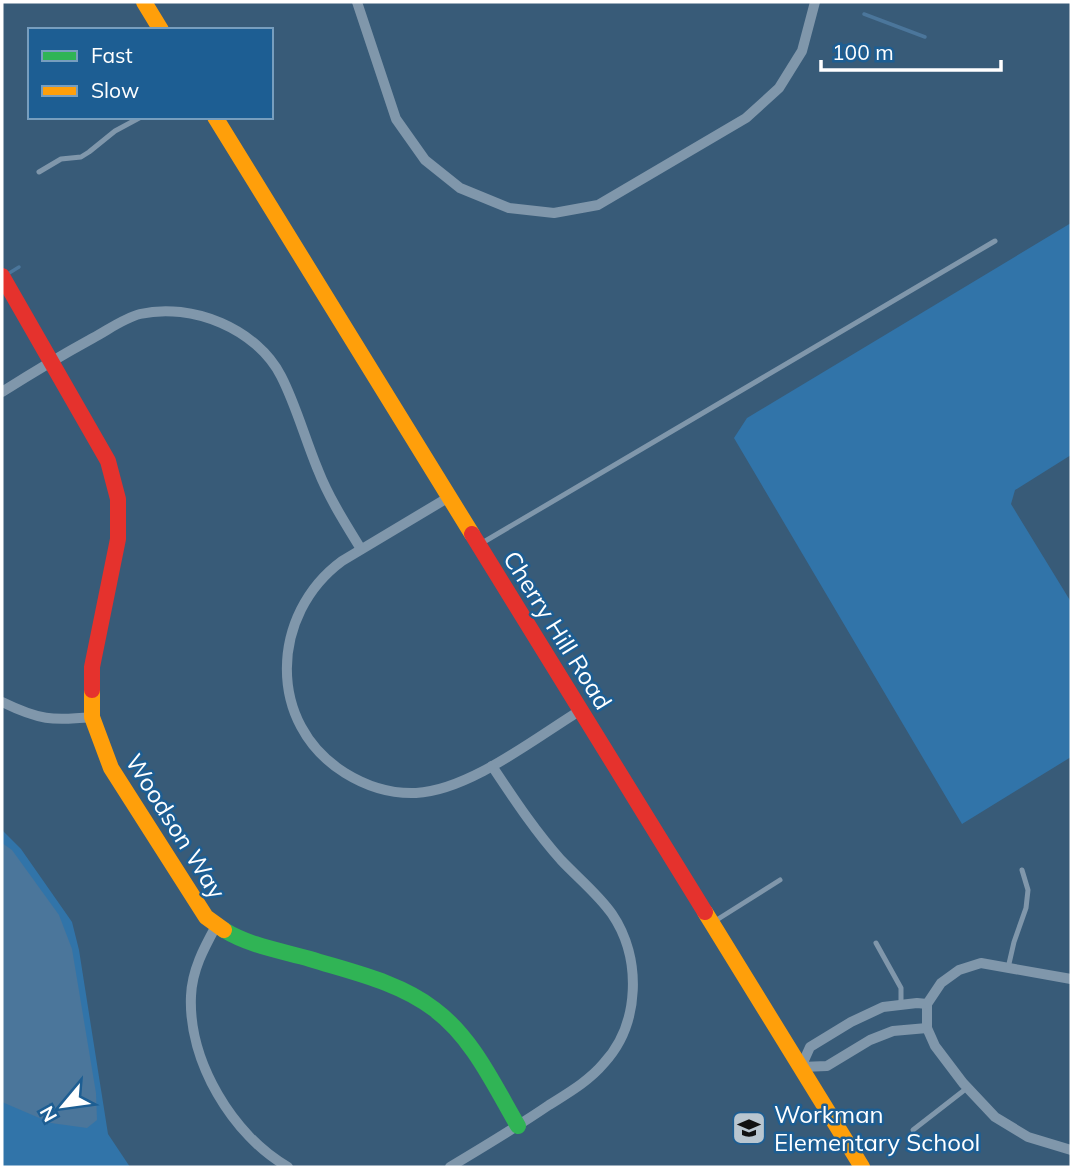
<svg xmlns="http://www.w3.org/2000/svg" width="1073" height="1169" viewBox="0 0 1073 1169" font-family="Mulish,sans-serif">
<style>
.green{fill:#3174a9}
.water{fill:#4b769b}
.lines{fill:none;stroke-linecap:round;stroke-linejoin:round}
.stream{stroke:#4b769b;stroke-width:3.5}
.lane{stroke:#8097ab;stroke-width:5}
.street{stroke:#8097ab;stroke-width:10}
.fast{stroke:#30b455;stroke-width:16}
.slow{stroke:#ff9f0a;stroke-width:16}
.jam{stroke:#e5322d;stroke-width:16}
.labels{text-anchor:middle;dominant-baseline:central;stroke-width:5;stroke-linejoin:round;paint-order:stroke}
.street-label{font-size:24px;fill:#fff;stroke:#1d5e93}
.poi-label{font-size:24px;fill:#fff;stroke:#1d5e93;text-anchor:start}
</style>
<rect width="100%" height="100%" fill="#385b78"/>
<g class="green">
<polygon points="1071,223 1071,455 1015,490 1011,504 1071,602 1071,757 962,824 734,438 747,418"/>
<polygon points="2,830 21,849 72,922 79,950 108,1134 130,1167 2,1167"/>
</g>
<polygon class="water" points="2,843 12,850 59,915 72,949 96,1093 97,1120 87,1128 51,1123 2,1102"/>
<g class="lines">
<g class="stream">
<polyline points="864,14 925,37"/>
<polyline points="6,275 19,267"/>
</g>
<g class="lane">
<polyline points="39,172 61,159 81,157 89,152 115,131 141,117"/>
<polyline points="482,543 995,241"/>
<polyline points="715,921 780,880"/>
<polyline points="876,943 901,988 901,1004"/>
<polyline points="1008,968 1014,942 1026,908 1028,890 1022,870"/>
<polyline points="913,1130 967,1088"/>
</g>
<g class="street">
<polyline points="357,2 396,119 425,160 460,188 509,208 554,213 598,205 746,118 779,88 802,51 815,2"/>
<path d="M2,392c30,-19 60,-37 91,-54 15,-8 31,-20 47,-24 52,-12 117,15 141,62 15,29 24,63 37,94 11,28 27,53 43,79"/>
<path d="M449,497l-107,64c-72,53 -76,163 3,212 21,13 46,21 71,20 54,-3 119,-55 165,-83"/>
<path d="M2,702c37,18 50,19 90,15"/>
<path d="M216,926c-12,22 -24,44 -25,70 -3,65 42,140 97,171"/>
<polyline points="1071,979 981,963 959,970 941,983 927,1004 927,1028 935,1046 963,1083 995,1117 1028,1137 1071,1150"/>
<polyline points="927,1028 893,1031 870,1040 827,1066 801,1067 810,1047 851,1022 883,1007 917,1003 927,1004"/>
<path d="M450,1167c33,-20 67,-40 99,-62 19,-12 40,-24 55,-42 36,-39 38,-105 8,-149 -14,-20 -34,-36 -51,-54 -26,-29 -47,-61 -69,-94"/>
</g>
<path class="fast" d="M224,930c26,16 58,21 86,29 42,13 89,23 124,50 39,29 60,76 84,117"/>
<g class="slow">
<polyline points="144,2 161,30"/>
<polyline points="215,117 472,534"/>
<polyline points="92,690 92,717 111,768 206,917 224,930"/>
<polyline points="705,912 862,1167"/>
</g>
<g class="jam">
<polyline points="2,276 108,461 118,499 118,539 92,667 92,690"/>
<polyline points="472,534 705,912"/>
</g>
</g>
<defs>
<g id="school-square" transform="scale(1.75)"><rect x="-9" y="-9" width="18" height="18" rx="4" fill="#b9c6d0" stroke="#1d5e93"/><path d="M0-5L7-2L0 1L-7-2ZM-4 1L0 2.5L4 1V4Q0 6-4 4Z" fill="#111"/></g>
</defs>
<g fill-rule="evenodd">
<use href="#school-square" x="749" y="1128"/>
</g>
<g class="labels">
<g class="street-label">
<text transform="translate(558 630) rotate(58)">Cherry Hill Road</text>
<text transform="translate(176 826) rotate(58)">Woodson Way</text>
</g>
<g class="poi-label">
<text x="774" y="1114">Workman<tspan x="774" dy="28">Elementary School</tspan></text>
</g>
</g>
<rect width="1073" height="1169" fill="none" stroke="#ffffff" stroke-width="7"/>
<rect x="28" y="28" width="245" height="91" fill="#1d5e93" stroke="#779ebe" stroke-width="2"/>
<rect x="42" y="51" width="35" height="10" fill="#30b455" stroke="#779ebe" stroke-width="2"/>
<text x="91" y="63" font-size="21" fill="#ffffff">Fast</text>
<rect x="42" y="86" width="35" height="10" fill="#ff9f0a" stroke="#779ebe" stroke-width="2"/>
<text x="91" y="98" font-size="21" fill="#ffffff">Slow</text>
<g transform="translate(63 1106) rotate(241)" stroke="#1d5e93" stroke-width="5" paint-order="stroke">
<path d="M0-5L12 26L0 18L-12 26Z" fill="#ffffff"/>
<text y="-10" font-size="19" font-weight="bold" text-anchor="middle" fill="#ffffff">N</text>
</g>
<path d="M821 60v10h180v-10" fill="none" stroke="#ffffff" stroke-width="3.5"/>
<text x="832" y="60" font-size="21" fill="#ffffff" stroke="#1d5e93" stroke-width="5" paint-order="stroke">100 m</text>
</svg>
